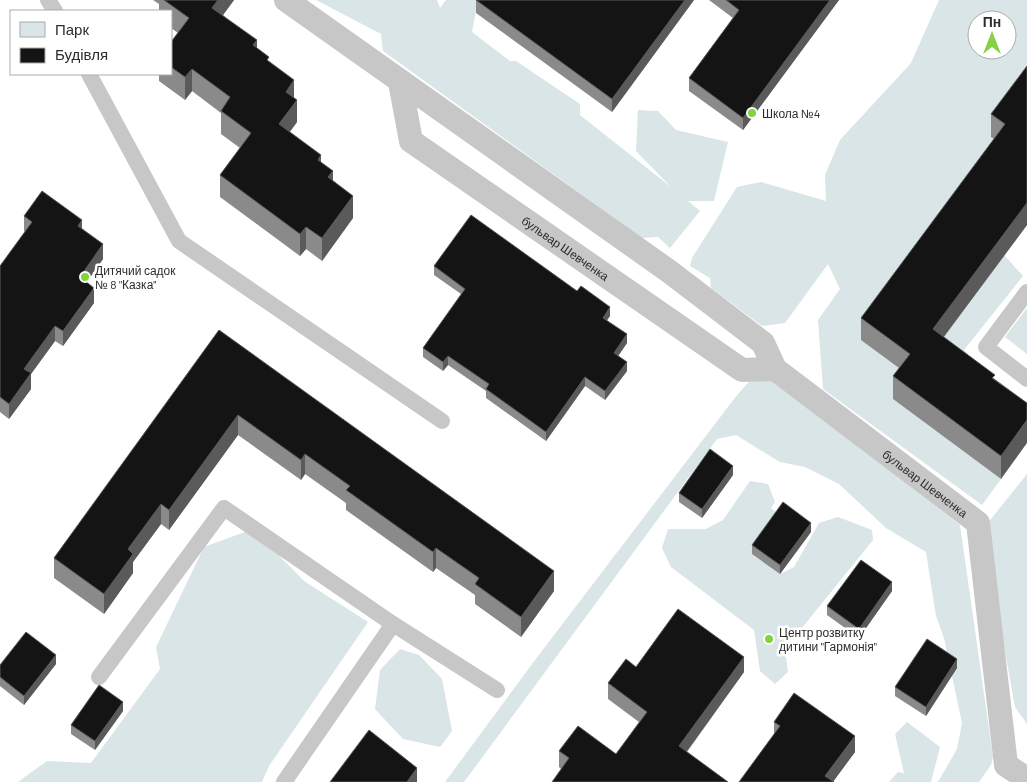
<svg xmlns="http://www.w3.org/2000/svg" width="1027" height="782" viewBox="0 0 1027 782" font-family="Barlow,sans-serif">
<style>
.green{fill:#d9e5e6;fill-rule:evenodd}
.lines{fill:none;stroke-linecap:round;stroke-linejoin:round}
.service{stroke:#c7c7c7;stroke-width:16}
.pedestrian{stroke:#c7c7c7;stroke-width:24}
.wall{fill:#8a8a8a}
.shaded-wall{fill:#5a5a5a}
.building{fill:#141414;stroke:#5a5a5a}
.poi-dot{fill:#84d142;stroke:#fff;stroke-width:2}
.labels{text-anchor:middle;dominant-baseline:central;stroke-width:5;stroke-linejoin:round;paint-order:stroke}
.poi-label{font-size:12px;fill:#2d2d2d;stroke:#fff;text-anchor:start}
.street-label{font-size:12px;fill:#2d2d2d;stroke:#fff}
</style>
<rect width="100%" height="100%" fill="#fff"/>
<g class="green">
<polygon points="316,0 437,0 440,8 446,0 478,0 472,32 510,61 516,61 580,104 580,115 671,187 636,151 638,110 658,111 676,130 728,142 714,201 688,201 700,211 670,248 658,237 642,238 383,51 381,34"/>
<path d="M939,0h88v89l-117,287 -17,23 108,80 -19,26 -159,-116 -5,-69 22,-31 -12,-25 -43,59 -23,3 -51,-38 -1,-10 -20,-12 2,-8 45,-71 24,-5 65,19 -1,-26 15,-35 71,-77zM977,20h30v30h-30z"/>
<polygon points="1004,255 1023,276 964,350 985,374 930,355"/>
<polygon points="1027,308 1027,354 1005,337"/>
<polygon points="769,377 960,525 993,757 991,765 979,782 938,782 957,749 962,723 944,638 936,616 926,552 886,528 839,484 805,467 780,462 736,435 717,439 464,782 445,782 535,660 734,399 752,378"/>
<polygon points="1027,474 1027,724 1015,707 983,529"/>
<polygon points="750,481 768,484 775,502 771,508 777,513 780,574 794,567 819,523 838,517 872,530 873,540 797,634 783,634 788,672 775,684 760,671 754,630 671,567 662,548 668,529 706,529 723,520"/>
<polygon points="253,529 304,581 368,622 269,766 262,782 18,782 47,761 91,763 160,669 156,647 204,547"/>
<polygon points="400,649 419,655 442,679 452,731 440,747 403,739 375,709 380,670"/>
<polygon points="907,722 940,747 931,782 889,782 898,772 904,773 895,734"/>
</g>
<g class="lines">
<g class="service">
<polyline points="48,0 55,11"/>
<polyline points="89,74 179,241 442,421"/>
<polyline points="1027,292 986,347 1027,379"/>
<polyline points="99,677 224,508 393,624"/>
<polyline points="284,782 393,624 497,690"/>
</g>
<g class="pedestrian">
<path id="s1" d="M286,0l384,272 93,71 12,26 203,154 28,242 21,14"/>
<path id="s2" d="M400,82l11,59 331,229 33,-1"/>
</g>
</g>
<g class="wall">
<polygon points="153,0 234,0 223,15 257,48 269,62 294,98 297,122 290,132 321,162 333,181 353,218 322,261 306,249 300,256 220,197 220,175 240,148 221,134 221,113 192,91 185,100 159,81 159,74 171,74 171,42 178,33 171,28 171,11 159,11 159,4"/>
<polygon points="476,0 694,0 612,112 476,13"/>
<polygon points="709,0 839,0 743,130 689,91 689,78 733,18"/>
<polygon points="1027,66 1027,225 944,337 995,379 1027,403 1001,479 893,399 893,376 899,368 861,340 861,318 994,139 991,137 991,114"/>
<polygon points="24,216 82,228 103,259 87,282 94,303 63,346 55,341 31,374 31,389 9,419 0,412 0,266 25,232 24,231"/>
<polygon points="434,266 610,316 607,320 627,343 618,356 627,371 605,400 585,386 546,441 486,398 486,391 448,365 443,371 423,357 423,348 461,294 434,275"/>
<polygon points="219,330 554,591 521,637 475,604 475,595 436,568 433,572 346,510 346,503 305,474 301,480 238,435 169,530 161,524 133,562 133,573 104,614 54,578 54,558"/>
<polygon points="733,475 702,518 679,502 679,493"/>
<polygon points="811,532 780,574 752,554 752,545"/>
<polygon points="892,591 859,638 827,615 827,606"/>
<polygon points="56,664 24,705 0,686 0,665"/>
<polygon points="636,667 744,672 687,752 561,769 559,767 559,751 616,754 639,722 608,699 608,683"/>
<polygon points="957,668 926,716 895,696 895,687"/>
<polygon points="123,711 95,750 71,734 71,725"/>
<polygon points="774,722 855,752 833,781 774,734"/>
</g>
<g class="shaded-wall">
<polygon points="218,0 234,0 212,30 212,8"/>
<polygon points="685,0 694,0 612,112 612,99"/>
<polygon points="830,0 839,0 743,130 743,118"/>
<polygon points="257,40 257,62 253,45"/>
<polygon points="192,69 192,91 185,100 185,77"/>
<polygon points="294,80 294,103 286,92"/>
<polygon points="297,100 297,122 279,146 279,124"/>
<polygon points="321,155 321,178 318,160"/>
<polygon points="333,171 333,193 328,177"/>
<polygon points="353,196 353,218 322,261 322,238"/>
<polygon points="1027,203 1027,225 933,351 933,329"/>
<polygon points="82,220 82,235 78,226"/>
<polygon points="306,227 306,249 300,256 300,234"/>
<polygon points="103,244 103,259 80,292 80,277"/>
<polygon points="94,288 94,303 63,346 63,331"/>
<polygon points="610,307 610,316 603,326 603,318"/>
<polygon points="55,326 55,341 31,374 31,389 9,419 9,404 24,369"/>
<polygon points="627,334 627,343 614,362 614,353"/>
<polygon points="448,356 448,365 443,371 443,362"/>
<polygon points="627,362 627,371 605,400 605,391"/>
<polygon points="585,377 585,386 546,441 546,432"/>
<polygon points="238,415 238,435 169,530 169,510"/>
<polygon points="1027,420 1027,443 1001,479 1001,456"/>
<polygon points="305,454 305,474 301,480 301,460"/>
<polygon points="733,466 733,475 702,518 702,509"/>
<polygon points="161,504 161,524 133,562 133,573 104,614 104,594 128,549"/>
<polygon points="811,523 811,532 780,574 780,565"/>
<polygon points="436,548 436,568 433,572 433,552"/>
<polygon points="554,571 554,591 521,637 521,617"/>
<polygon points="892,582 892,591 859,638 859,629"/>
<polygon points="56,655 56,664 24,705 24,696"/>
<polygon points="744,657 744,672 679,762 679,746"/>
<polygon points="957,659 957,668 926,716 926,707"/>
<polygon points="123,702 123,711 95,750 95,741"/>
<polygon points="855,736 855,752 833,782 825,776"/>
<polygon points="417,768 417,782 407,782"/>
</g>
<g class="building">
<polygon points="164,0 218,0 212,8 257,40 253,45 269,57 267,60 294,80 286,92 297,100 279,124 321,155 318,160 333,171 328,177 353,196 322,238 306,227 300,234 220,175 251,133 221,111 230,97 192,69 185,77 171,67 171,42 189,18"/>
<polygon points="476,0 685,0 612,99"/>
<polygon points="726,0 830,0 743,118 689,78 739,10"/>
<polygon points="1027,66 1027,203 933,329 995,375 992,378 1027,403 1027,420 1001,456 893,376 910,354 861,318 1005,124 991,114"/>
<polygon points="42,191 82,220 78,226 103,244 80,277 94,288 63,331 55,326 24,369 31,373 9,404 0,397 0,266 32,222 24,216"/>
<polygon points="471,215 577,291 581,286 610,307 603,318 627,334 614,353 627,362 605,391 585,377 546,432 486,389 489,384 448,356 443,362 423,348 465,289 434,266"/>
<polygon points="219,330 554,571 521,617 475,584 479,578 436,548 433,552 346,490 350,486 305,454 301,460 238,415 169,510 161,504 128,549 133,554 104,594 54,558"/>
<polygon points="710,449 733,466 702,509 679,493"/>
<polygon points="783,502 811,523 780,565 752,545"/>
<polygon points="861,560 892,582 859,629 827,606"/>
<polygon points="678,609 744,657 679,746 728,782 552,782 569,758 559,751 578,726 616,754 647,712 608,683 626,659 636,667"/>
<polygon points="26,632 56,655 24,696 0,677 0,665"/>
<polygon points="927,639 957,659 926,707 895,687"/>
<polygon points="99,685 123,702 95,741 71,725"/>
<polygon points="794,693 855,736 825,776 834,782 739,782 780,726 774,722"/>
<polygon points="369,730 417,768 407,782 330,782"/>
</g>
<g class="poi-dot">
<circle cx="752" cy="113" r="5"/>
<circle cx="85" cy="277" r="5"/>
<circle cx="769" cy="639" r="5"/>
</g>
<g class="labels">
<g class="poi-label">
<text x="762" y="113">Школа №4</text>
<text x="95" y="270">Дитячий садок<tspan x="95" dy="14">№ 8 "Казка"</tspan></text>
<text x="779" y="632">Центр розвитку<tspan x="779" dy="14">дитини "Гармонія"</tspan></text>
</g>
<g class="street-label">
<text stroke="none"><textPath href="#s2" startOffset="248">бульвар Шевченка</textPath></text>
<text stroke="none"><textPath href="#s1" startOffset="805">бульвар Шевченка</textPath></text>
</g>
</g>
<rect x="10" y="10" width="162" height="65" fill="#ffffff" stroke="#ababab"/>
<rect x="20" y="22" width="25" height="15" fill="#d9e5e6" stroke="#ababab"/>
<text x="55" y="35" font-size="15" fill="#2d2d2d">Парк</text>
<rect x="20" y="48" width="25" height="15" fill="#141414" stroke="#ababab"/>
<text x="55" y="60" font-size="15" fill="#2d2d2d">Будівля</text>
<g transform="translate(992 35)"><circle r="24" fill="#ffffff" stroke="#ababab"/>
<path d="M0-4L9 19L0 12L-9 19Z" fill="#84d142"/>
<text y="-8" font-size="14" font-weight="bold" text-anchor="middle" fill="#2d2d2d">Пн</text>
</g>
</svg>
